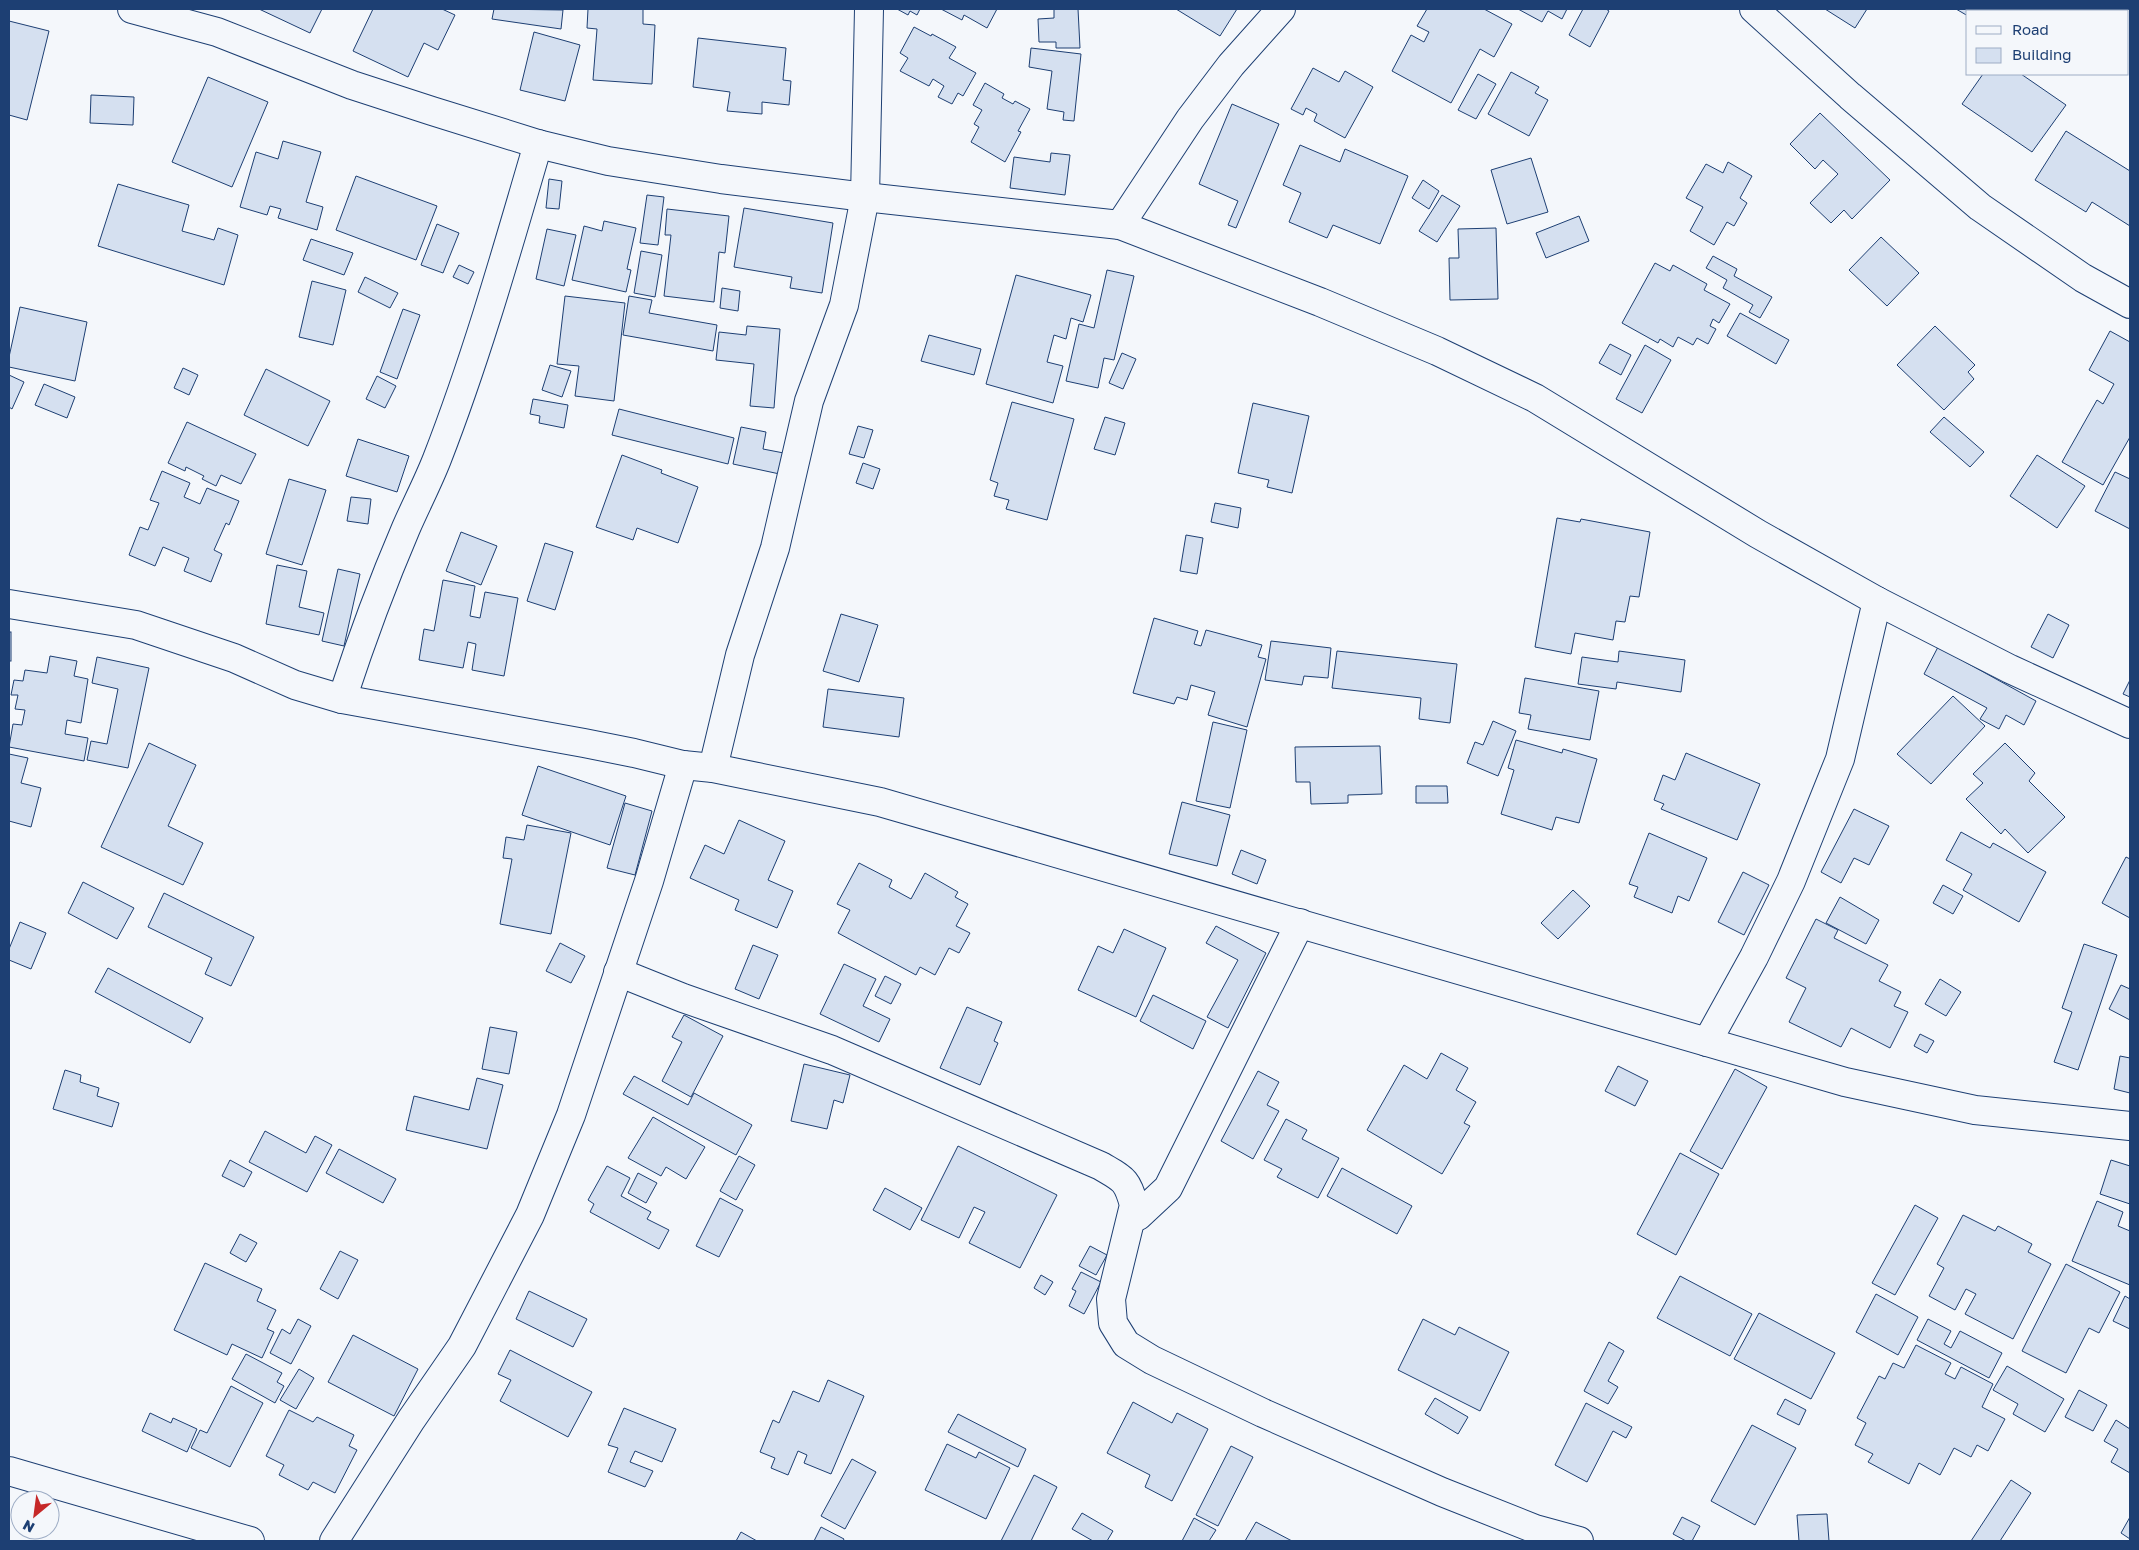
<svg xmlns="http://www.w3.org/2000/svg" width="2139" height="1550" viewBox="0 0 2139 1550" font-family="'Golos Text',sans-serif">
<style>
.building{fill:#d5e0f0;stroke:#1d3f73}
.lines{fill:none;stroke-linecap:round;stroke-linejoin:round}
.street-casing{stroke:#1d3f73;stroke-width:30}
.street{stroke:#f4f7fb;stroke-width:28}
</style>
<rect width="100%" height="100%" fill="#f4f7fb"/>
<g class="building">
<polygon points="259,9 322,9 310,33"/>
<polygon points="373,9 442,9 455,15 438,50 424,43 408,77 353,51"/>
<polygon points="494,9 563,10 561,29 492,19"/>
<polygon points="588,9 643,9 643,24 655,25 652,84 593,80 597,29 587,28"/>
<polygon points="897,9 920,9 917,15 910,11 908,15"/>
<polygon points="941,9 997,9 987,28 964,15 962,20"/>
<polygon points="1054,9 1078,9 1080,48 1056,48 1056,42 1039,42 1038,19 1054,18"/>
<polygon points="1176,9 1237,9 1220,36"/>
<polygon points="1427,9 1484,9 1512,24 1494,57 1480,49 1451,103 1392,71 1411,35 1424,42 1429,32 1417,26"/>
<polygon points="1518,9 1567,9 1562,19 1548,11 1542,22"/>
<polygon points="1583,9 1606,9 1609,11 1590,47 1569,35"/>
<polygon points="1825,9 1867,9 1855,28"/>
<polygon points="1956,9 2011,9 2009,11 1968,11 1968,16"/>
<polygon points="9,21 49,31 27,120 9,115"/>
<polygon points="914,27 931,36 932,34 956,47 949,58 976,73 963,96 958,93 952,104 938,97 944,86 933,79 929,86 900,71 908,58 900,53"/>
<polygon points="534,32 580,45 565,101 520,90"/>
<polygon points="698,38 786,48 783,80 791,81 789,105 762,102 762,114 727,111 730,92 693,87"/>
<polygon points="1031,48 1081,54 1074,121 1063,120 1064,112 1047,109 1052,71 1029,67"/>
<polygon points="1313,68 1339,82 1345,71 1373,87 1345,138 1314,121 1317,114 1306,108 1303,115 1291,109"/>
<polygon points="1511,72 1539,87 1535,93 1548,100 1529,136 1488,114"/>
<polygon points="1478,74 1496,84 1476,119 1458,110"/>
<polygon points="1983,74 2021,74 2066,105 2032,152 1962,104"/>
<polygon points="208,77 268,102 232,187 172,162"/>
<polygon points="985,83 1004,94 1002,98 1013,104 1015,101 1030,109 1018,131 1021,132 1005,162 971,142 979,127 974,124 982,110 973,105"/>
<polygon points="91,95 134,97 133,125 90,123"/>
<polygon points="1232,104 1279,124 1236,228 1228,225 1238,201 1199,184"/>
<polygon points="1820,113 1890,180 1852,219 1844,210 1831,223 1810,203 1838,174 1823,160 1815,169 1790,144"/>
<polygon points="2066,131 2130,171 2130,226 2092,202 2086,212 2035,180"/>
<polygon points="283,141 321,152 306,202 323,207 317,230 278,218 281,209 270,206 267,215 240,207 256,152 278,159"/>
<polygon points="1300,145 1340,162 1345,149 1408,176 1380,244 1333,225 1327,238 1289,222 1301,193 1283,185"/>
<polygon points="1051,153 1070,155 1065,195 1010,188 1014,157 1050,162"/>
<polygon points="1531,158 1548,212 1507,224 1491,170"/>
<polygon points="1728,162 1752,176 1740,198 1747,203 1734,226 1727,222 1714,245 1690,231 1703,207 1686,198 1706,164 1723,173"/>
<polygon points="356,176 437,206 416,260 336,230"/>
<polygon points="549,179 562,181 559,209 546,208"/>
<polygon points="1423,180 1439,191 1429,209 1412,198"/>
<polygon points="118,184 189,205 182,231 214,240 218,228 238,235 224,285 98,246"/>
<polygon points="647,195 664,197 658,245 640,243"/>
<polygon points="1442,195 1460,206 1437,242 1419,231"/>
<polygon points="744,208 833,223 822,293 790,288 792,277 734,267"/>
<polygon points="667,209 729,216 725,253 719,252 714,302 664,296 671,235 665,235"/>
<polygon points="1579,216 1589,241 1546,258 1536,233"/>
<polygon points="604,221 636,228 627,269 631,270 626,292 572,280 584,226 602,231"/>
<polygon points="437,224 459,233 443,273 421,265"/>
<polygon points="1496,228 1498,299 1450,300 1449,258 1459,258 1458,229"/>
<polygon points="547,229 576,235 564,286 536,279"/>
<polygon points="1881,237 1919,273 1887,306 1849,270"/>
<polygon points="311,239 353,253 344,275 303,260"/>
<polygon points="641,251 662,255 655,297 634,293"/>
<polygon points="1713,256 1737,269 1734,276 1772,297 1760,318 1749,312 1753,305 1723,288 1727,280 1706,268"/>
<polygon points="1655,263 1670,271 1673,265 1707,284 1704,290 1730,304 1719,323 1713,319 1710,326 1716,329 1708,344 1697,338 1693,345 1678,337 1673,347 1660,339 1658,343 1622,323"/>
<polygon points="459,265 474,272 468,284 453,277"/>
<polygon points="1107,270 1134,276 1114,360 1104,358 1098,388 1066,381 1079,324 1094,328"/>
<polygon points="1016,275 1091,295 1083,322 1071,318 1066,339 1054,335 1047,362 1063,366 1053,403 986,384"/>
<polygon points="365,277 398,293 390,308 358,292"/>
<polygon points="312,281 346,290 333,345 299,337"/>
<polygon points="722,288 740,291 738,311 720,308"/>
<polygon points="565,296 625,303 614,401 575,396 579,366 557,364"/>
<polygon points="629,296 652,300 649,313 717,325 713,351 623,335"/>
<polygon points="20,307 87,322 75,381 9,367 9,357"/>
<polygon points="403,309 420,315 397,379 380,372"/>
<polygon points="1740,313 1789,340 1776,364 1727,336"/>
<polygon points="747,326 780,329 774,408 750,406 754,364 716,360 719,332 746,335"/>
<polygon points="1935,326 1975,365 1968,372 1974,379 1944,410 1897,365"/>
<polygon points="2110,331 2130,342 2130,437 2103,485 2062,462 2097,400 2103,404 2114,384 2089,370"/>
<polygon points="929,335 981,349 974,375 921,361"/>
<polygon points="1610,344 1631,355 1621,375 1599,363"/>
<polygon points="1645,345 1671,360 1642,413 1616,399"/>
<polygon points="1122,353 1136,359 1123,389 1109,383"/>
<polygon points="550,365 571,371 562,397 542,390"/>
<polygon points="183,368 198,375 189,395 174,388"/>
<polygon points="266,369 330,401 308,446 244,415"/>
<polygon points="9,375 24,382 12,409 9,407"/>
<polygon points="377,376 396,386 385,408 366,399"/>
<polygon points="44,384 75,397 67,418 35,405"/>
<polygon points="533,399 568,405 564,428 539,423 540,416 530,414"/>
<polygon points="1012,402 1074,419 1047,520 1006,509 1009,500 994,496 998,483 990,480"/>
<polygon points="1253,403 1309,416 1292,493 1267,487 1269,480 1238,473"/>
<polygon points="619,409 734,438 728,464 612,435"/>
<polygon points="1105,417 1125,423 1115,455 1094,449"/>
<polygon points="1944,417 1984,452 1970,467 1930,432"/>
<polygon points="187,422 256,454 241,484 221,475 216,486 202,479 204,476 186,467 185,471 168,463"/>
<polygon points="858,426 873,430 864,458 849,454"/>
<polygon points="741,427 766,432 763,449 794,455 789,476 733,464"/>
<polygon points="358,439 409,456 397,492 346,476"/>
<polygon points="622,455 662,470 661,473 698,487 678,543 637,528 633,540 596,527"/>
<polygon points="2037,455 2085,486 2057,528 2010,496"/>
<polygon points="863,463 880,469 873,489 856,483"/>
<polygon points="162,471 190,483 184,497 200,504 207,488 239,501 229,525 226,523 214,550 222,554 211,582 184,571 189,558 163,547 155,566 129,555 140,527 148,530 159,503 150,500"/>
<polygon points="2115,472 2130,479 2130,529 2095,511"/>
<polygon points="289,479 326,490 302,565 266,554"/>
<polygon points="351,497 371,499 368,524 347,521"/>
<polygon points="1215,503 1241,508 1238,528 1211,522"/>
<polygon points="1557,518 1580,522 1581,519 1650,532 1639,597 1630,596 1625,622 1616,621 1613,640 1575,633 1571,654 1535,647"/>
<polygon points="461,532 497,546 481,585 446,571"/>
<polygon points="1186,535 1203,538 1197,574 1180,571"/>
<polygon points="545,543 573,552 555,610 527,601"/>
<polygon points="277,565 307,571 299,607 324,613 319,635 266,624"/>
<polygon points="338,569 360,574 344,646 322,641"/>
<polygon points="443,580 475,586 470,616 480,618 485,592 518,598 504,676 472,670 476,644 468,642 463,668 419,660 424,629 434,631"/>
<polygon points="841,614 878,625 859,682 823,671"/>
<polygon points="2048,614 2069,625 2053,658 2031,647"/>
<polygon points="1154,618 1198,631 1194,644 1201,646 1206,630 1262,645 1258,657 1266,659 1247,727 1208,715 1215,692 1191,685 1187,700 1177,697 1174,704 1133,693"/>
<rect x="9" y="632" width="2" height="29"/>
<polygon points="1271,641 1331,648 1328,678 1304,676 1302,685 1265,680"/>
<polygon points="1938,647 2036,701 2024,725 2006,715 1999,729 1980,719 1987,708 1924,674"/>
<polygon points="1337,651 1457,664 1450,723 1419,719 1421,698 1332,688"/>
<polygon points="1619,651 1685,660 1681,692 1617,682 1616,689 1578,684 1582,657 1618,662"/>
<polygon points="50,656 77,661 74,676 88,679 81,723 67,720 65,734 88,738 84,761 9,747 13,724 22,725 25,710 15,709 18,695 11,695 14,680 23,681 25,670 47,673"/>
<polygon points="97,657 149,668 128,768 87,760 91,741 107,744 118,689 92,683"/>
<polygon points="1525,678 1599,691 1590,740 1528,729 1531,715 1519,713"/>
<polygon points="2130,680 2130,697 2123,694"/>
<polygon points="828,689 904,698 899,737 823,727"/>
<polygon points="1953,696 1985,726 1931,784 1897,754"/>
<polygon points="1493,721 1516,731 1498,776 1467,763 1475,742 1483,745"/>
<polygon points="1213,722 1247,730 1230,808 1196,801"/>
<polygon points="1516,740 1562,753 1563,749 1597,759 1579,823 1556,817 1552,830 1501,814 1514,770 1508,768"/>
<polygon points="149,743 196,765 168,826 203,843 183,885 101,847"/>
<polygon points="2005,743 2035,773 2029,781 2065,817 2028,853 2005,829 2001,834 1966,799 1983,783 1973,774"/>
<polygon points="1380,746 1382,794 1348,795 1348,803 1311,804 1310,782 1296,782 1295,747"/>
<polygon points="1686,753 1760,784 1737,840 1661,809 1664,804 1654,800 1663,775 1675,780"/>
<polygon points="9,754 28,758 21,783 41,788 31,827 9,821"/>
<polygon points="538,766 626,796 610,845 522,815"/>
<polygon points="1416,786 1447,786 1448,803 1416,803"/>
<polygon points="1182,802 1230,815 1217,866 1169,854"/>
<polygon points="625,803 652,811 635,875 607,868"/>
<polygon points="1854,809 1889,826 1869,865 1854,858 1841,883 1821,872"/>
<polygon points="739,820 785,841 768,880 793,891 777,928 735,910 739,900 690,878 705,845 724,854"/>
<polygon points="527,825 571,833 551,934 500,924 512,859 503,858 506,837 524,840"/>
<polygon points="1961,832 1990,848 1993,843 2046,872 2019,922 1963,890 1972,874 1946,860"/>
<polygon points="1649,833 1707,858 1689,901 1678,896 1672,913 1634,897 1638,887 1629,884"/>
<polygon points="1241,850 1266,860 1257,884 1232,874"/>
<polygon points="2126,857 2130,859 2130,918 2102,903"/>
<polygon points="859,863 892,880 889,887 911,899 925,873 958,892 955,897 968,904 956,926 970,933 959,953 949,948 935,975 920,967 916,975 838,933 850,910 837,904"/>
<polygon points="1743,872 1769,885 1744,935 1718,922"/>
<polygon points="83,882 134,908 117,939 68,913"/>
<polygon points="1943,885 1963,896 1953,914 1933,903"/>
<polygon points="1573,890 1590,906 1558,939 1541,923"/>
<polygon points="164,893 254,937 231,986 205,974 212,958 148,927"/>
<polygon points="1840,897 1879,920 1866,944 1826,923"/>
<polygon points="1816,919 1838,930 1834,938 1888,965 1879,981 1901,992 1894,1006 1908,1012 1890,1048 1851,1028 1841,1047 1789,1022 1806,988 1786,978"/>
<polygon points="20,922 46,933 31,969 9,960 9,949"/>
<polygon points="1216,926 1266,953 1228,1028 1207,1017 1238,960 1206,943"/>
<polygon points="1124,929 1166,948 1136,1017 1078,990 1098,946 1113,953"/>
<polygon points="560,943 585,956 571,983 546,971"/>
<polygon points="2084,944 2117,955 2078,1070 2054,1062 2072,1012 2062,1008"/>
<polygon points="753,945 778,955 759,999 735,989"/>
<polygon points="844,964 876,979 863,1006 890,1019 879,1042 820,1014"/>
<polygon points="108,968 203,1018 190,1043 95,992"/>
<polygon points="885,976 901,984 891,1004 875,996"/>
<polygon points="1940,979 1961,992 1946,1016 1925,1004"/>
<polygon points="2121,985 2130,989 2130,1020 2109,1009"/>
<polygon points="1153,995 1206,1021 1193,1049 1140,1021"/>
<polygon points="967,1007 1002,1022 994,1041 998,1043 980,1085 940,1068"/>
<polygon points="684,1015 723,1036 691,1097 662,1081 682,1042 672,1037"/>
<polygon points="490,1027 517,1032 509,1074 482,1069"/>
<polygon points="1920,1034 1934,1041 1927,1053 1914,1046"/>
<polygon points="1441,1053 1468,1068 1456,1090 1476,1102 1464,1123 1470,1126 1442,1174 1367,1130 1404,1065 1427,1079"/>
<polygon points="2120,1056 2130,1058 2130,1093 2114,1089"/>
<polygon points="804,1064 850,1075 843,1103 834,1100 827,1129 791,1121"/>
<polygon points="1618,1066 1648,1081 1635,1106 1605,1091"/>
<polygon points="1735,1069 1767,1087 1722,1169 1690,1151"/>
<polygon points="65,1070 81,1075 80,1082 99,1088 97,1096 119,1103 112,1127 53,1109"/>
<polygon points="1258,1071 1279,1082 1267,1105 1279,1111 1253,1159 1221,1141"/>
<polygon points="634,1076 688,1105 694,1093 752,1125 736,1155 623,1094"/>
<polygon points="477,1078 503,1085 487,1149 406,1130 414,1096 469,1110"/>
<polygon points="653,1117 705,1147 686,1179 666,1167 661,1176 628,1158"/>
<polygon points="1286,1119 1307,1130 1302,1139 1339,1158 1318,1198 1277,1177 1282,1169 1264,1160"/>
<polygon points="265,1131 306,1153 315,1136 332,1145 307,1192 249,1162"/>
<polygon points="958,1146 1057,1195 1020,1268 969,1243 985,1212 974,1207 959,1238 921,1220"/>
<polygon points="339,1149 396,1179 383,1203 326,1173"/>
<polygon points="1680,1153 1719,1174 1676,1255 1637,1234"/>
<polygon points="739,1156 755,1165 736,1200 720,1191"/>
<polygon points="230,1160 252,1172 244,1187 222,1176"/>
<polygon points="2111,1160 2130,1166 2130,1204 2100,1194"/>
<polygon points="607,1166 630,1178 621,1196 651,1212 647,1219 669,1230 659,1249 590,1212 594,1204 588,1200"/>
<polygon points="1342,1168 1412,1206 1397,1234 1327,1196"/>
<polygon points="638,1173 657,1183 646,1203 628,1193"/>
<polygon points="885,1188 922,1208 910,1230 873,1210"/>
<polygon points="720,1198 743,1210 719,1257 696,1246"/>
<polygon points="2097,1201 2123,1212 2118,1226 2130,1231 2130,1285 2072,1261"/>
<polygon points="1915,1205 1938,1218 1895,1295 1872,1283"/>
<polygon points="1963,1215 1995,1231 1998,1226 2032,1244 2028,1252 2051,1264 2013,1339 1965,1314 1976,1294 1966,1289 1955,1310 1929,1296 1944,1268 1937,1264"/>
<polygon points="240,1234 257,1243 246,1262 230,1253"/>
<polygon points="1090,1246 1107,1255 1096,1275 1079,1266"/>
<polygon points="340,1251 358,1260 338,1299 320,1289"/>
<polygon points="205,1263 262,1289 257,1301 276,1310 267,1329 274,1332 262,1358 232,1344 227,1355 174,1330"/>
<polygon points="2066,1264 2120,1292 2099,1333 2089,1328 2066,1373 2022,1351"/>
<polygon points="1081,1272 1101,1282 1084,1314 1069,1306 1076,1291 1072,1289"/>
<polygon points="1041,1275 1053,1282 1045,1295 1034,1288"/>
<polygon points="1680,1276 1752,1314 1730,1356 1657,1318"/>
<polygon points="529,1291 587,1319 573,1347 516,1319"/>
<polygon points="1876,1294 1918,1317 1898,1355 1856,1332"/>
<polygon points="2125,1296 2130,1299 2130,1329 2113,1321"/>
<polygon points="1759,1313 1835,1353 1811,1399 1734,1359"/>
<polygon points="298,1319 311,1326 291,1364 270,1353 282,1329 290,1334"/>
<polygon points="1423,1319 1455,1335 1459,1327 1509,1352 1480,1411 1398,1370"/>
<polygon points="1928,1319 1951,1331 1944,1344 1951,1348 1960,1331 2002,1353 1989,1378 1917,1340"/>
<polygon points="353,1335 418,1369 394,1416 328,1382"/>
<polygon points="1609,1342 1624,1351 1608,1381 1618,1387 1608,1404 1584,1391"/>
<polygon points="1916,1345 1951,1363 1945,1374 1955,1379 1961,1367 1993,1384 1982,1407 2005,1419 1988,1451 1977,1445 1971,1457 1954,1448 1940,1475 1919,1463 1909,1484 1868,1462 1873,1454 1855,1445 1866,1423 1857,1418 1879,1376 1885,1379 1893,1363 1904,1368"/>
<polygon points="510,1350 592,1392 568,1437 500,1401 511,1380 498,1374"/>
<polygon points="246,1354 282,1373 277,1382 284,1386 275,1403 232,1379"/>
<polygon points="2007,1366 2064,1399 2045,1432 2013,1414 2018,1404 1993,1390"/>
<polygon points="299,1369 314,1378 296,1409 280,1400"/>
<polygon points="828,1380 864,1396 831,1474 804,1463 807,1455 798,1451 788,1475 771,1468 775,1458 760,1452 773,1420 779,1423 793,1391 819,1402"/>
<polygon points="231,1386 263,1403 230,1467 191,1448 200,1430 207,1433"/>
<polygon points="2079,1390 2107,1405 2093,1431 2065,1417"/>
<polygon points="1435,1398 1468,1417 1458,1434 1425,1414"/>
<polygon points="1785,1399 1806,1410 1799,1425 1777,1414"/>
<polygon points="1133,1402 1172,1423 1177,1413 1208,1429 1172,1501 1145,1487 1150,1475 1107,1453"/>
<polygon points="1586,1403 1632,1427 1626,1438 1613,1431 1587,1482 1555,1465"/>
<polygon points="624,1408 676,1429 662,1462 635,1451 630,1462 653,1471 645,1487 608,1472 618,1448 608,1445"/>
<polygon points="289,1410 313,1422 317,1417 354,1435 349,1446 357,1450 335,1493 313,1482 308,1490 279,1475 284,1465 266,1456"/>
<polygon points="150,1413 171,1423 173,1418 197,1429 187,1452 142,1431"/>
<polygon points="958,1414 1026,1449 1018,1467 948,1432"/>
<polygon points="2116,1420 2130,1429 2130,1473 2111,1462 2118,1449 2104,1441"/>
<polygon points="1752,1425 1796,1448 1755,1525 1711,1501"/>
<polygon points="947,1444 976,1458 979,1452 1010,1468 986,1519 925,1490"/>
<polygon points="1231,1446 1253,1457 1218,1526 1196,1515"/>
<polygon points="852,1459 876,1472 845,1529 821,1516"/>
<polygon points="1034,1475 1057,1487 1031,1541 1001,1541"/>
<polygon points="2011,1480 2031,1493 2000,1541 1971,1541"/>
<polygon points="1082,1513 1113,1531 1107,1541 1093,1541 1072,1529"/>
<polygon points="1827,1514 1829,1541 1799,1541 1797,1515"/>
<polygon points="1682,1517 1700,1526 1692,1541 1686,1541 1673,1534"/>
<polygon points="2130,1517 2130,1539 2121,1533"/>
<polygon points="1194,1518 1216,1530 1209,1541 1182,1541"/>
<polygon points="1256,1522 1292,1541 1245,1541"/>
<polygon points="821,1527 844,1539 843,1541 814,1541"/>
<polygon points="741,1532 757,1541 736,1541"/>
</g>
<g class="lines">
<g class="street-casing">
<g id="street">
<polyline points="132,9 217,32 352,85 432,111 538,144 608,161 721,179 865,197 1120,225 1320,302 1437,351 1535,398 1758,534 1877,601 2010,669 2130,724"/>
<polyline points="1754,9 1850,96 1980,207 2083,278 2130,304"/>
<polyline points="1120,225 1190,119 1231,65 1281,9"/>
<polyline points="9,604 136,625 234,658 295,685 342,699 584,743 634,753 683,765 713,768 880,802 1845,1082 1975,1110 2130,1126"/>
<path d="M342,699c19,-58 40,-115 64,-171 10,-23 22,-46 31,-69 40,-103 70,-209 101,-315"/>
<polyline points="713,768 740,655 775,548 809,401 844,305 865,197 869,9"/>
<path d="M618,972l65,26 149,52 269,116c22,13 26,13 33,39l-23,94 2,24 13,21 26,16 111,53 179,79 93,37 44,12"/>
<polyline points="1707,1042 1754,957 1791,881 1840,759 1877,601"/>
<polyline points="1134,1205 1138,1216 1168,1188 1300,923"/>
<polyline points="9,1471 250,1541"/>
<polyline points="334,1541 411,1420 462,1346 530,1215 571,1115 649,881 683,765"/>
</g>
</g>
<use href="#street" class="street"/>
</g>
<rect width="2139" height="1550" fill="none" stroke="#1d3f73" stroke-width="20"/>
<rect x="1966" y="10" width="162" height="65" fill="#f4f7fb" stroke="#9eadc5"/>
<rect x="1976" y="26" width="25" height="8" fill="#f4f7fb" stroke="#9eadc5"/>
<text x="2012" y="35" font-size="15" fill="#1d3f73">Road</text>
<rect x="1976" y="48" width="25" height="15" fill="#d5e0f0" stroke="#9eadc5"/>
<text x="2012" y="60" font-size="15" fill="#1d3f73">Building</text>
<g transform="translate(35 1515) rotate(209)"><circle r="24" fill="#f4f7fb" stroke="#9eadc5"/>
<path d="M0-4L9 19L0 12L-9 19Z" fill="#c62828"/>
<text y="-8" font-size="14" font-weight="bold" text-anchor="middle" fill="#1d3f73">N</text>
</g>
</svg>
